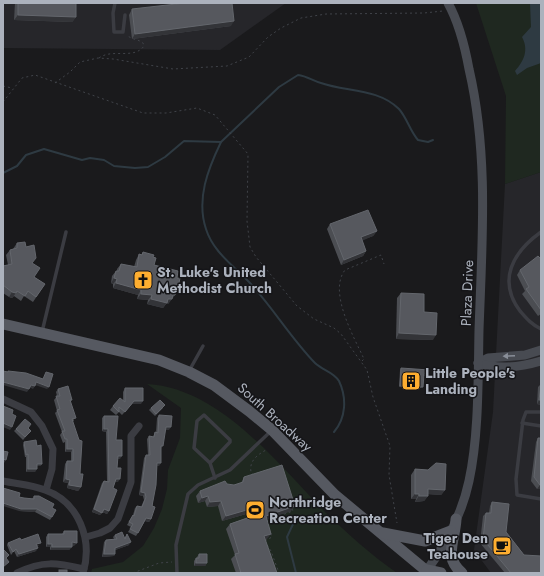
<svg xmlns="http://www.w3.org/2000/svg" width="544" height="576" viewBox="0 0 544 576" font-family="Jost,sans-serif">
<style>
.built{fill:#26262a}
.green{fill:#1f2820}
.water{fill:#2e3a42}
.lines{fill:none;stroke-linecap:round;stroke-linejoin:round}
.stream{stroke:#2e3a42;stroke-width:2}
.path{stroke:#404349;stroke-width:1;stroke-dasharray:2 3;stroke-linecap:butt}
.lane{stroke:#3b3c42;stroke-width:3.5}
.street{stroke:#3b3c42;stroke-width:7}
.secondary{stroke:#484b52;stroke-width:9}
.primary{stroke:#565961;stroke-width:11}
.wall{fill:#4b4d52}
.shaded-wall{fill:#333438}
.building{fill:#56585e;stroke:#63666c}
.oneway{fill:#898e98}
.labels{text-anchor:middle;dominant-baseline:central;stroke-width:3;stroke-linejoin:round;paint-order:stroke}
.poi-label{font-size:14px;font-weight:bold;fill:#acb2bd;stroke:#151518;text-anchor:start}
.street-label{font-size:14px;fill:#acb2bd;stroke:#151518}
</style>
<rect width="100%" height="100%" fill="#1a1a1c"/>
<g class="built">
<polygon points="3,3 286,3 220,50 3,48"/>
<polygon points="541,172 541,573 491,573 474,550 493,412 505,184"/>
</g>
<g class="green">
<polygon points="476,3 541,3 541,172 505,184 506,96"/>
<path d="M147,384c73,4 131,80 178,128 23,22 46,43 72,61h-306l1,-4 31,-7 20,-16 11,-18 8,-19 5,-20 1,-19 12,-32 1,-30z"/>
</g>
<path class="water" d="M530,3h11v60l-14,5 -10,7 -2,-4c9,-10 14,-21 7,-34l9,-10z"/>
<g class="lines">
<g class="stream">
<path d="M221,142c-13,27 -25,57 -15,87 7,23 28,37 44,54 23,25 41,55 65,80 7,7 19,9 24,18 8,17 7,37 -5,51"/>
<path d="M3,173l14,-7 9,-11 18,-6 38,11 8,-2 14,2 10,6 21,2 13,-1 17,-10 19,-16 37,1 58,-55 19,-12c9,1 15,6 23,8 25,9 57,5 78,26 8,9 11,22 19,31l10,2 5,-2"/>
<polyline points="294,522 287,537 296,573"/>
</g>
<g class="path">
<path d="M99,58c13,-10 35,2 45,-12l-1,-3c-5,-4 -10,-3 -15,-7"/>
<polyline points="55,83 70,72 80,62 98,58 113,59 173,69 227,66 249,57 268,37 281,28 301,18 326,14 424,13 443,11"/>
<polyline points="3,86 12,88"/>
<polyline points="3,102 22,78 35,75 143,113 166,113 197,108 215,115 248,154 247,221 250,247 256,257 297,306 314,319 334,328 341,334 367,370 373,397 390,446 389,475 397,523"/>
<path d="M362,361l2,-2c-10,-22 -36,-67 -19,-89l36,-15 3,9"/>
<path d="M254,475l-3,-3c-2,-11 6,-17 15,-22"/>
<polyline points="267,522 267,520 293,511 292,509"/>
<polyline points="265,541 272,537 268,525"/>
<polyline points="267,545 271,551 279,573"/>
<polyline points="133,573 159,563 172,562"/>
</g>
<g class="lane">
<polyline points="115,3 113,13 114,32 123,32 125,15"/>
<path d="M541,232c-28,20 -44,48 -21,79 7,8 11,13 21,18"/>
<polyline points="42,332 66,232"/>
<polyline points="189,371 203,346"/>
<polyline points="541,412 526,412 523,420 516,479 517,495 541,499"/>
<polyline points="522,423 541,426"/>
<polyline points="210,463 230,442 230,440 204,415 197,421 194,448 210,463 215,478"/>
<polyline points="177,573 176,545 188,494 198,485 230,470 271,431"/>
</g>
<g class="street">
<polyline points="3,399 31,412 42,426 53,449 52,469 46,490"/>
<path d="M3,481c14,3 29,4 42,9 34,12 48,50 38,83"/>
<polyline points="86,537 100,533 110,528 118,519 131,482 131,436 139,426"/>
<path d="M17,573c26,-13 40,-10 67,-4"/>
</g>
<g class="secondary">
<polyline points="478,363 488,358 525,355 541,350"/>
<path d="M478,363c21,7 43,4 63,-2"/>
<path d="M425,573c20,-27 37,-59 44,-92 10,-46 9,-103 10,-151 3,-87 10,-175 -10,-261 -4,-22 -10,-46 -21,-66"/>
</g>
<g class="primary">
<polyline points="3,324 159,360 189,372 214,385 249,411 272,430 335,495 429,573"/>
<path d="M456,519c-1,22 -13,38 6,54"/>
<polyline points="383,533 425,541 451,531"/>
<polyline points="427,570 441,573"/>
</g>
</g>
<g class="wall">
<polygon points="15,3 76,3 76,17 72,22 14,20"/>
<polygon points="132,9 231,26 132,39 129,15"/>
<polygon points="330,224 377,231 373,236 362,240 366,251 363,256 341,265 327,229"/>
<polygon points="17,243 26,247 32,263 34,277 45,284 33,302 24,296 21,301 14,296 12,298 9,297 3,293 3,266 8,265 6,255 10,250 13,249"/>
<polygon points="143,252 153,257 154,265 177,278 175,295 168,304 166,304 163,308 147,304 148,300 137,299 138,295 113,288 113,284 111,283 112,276 116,271 117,271 117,269 121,264 134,267 136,260 139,254 141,255"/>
<polygon points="541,259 541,314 538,316 522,294 525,291 517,275 520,270"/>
<polygon points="401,293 424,312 433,340 396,339 397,298"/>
<polygon points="401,368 427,376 423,376 422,388 399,387 400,370"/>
<polygon points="541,384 541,405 537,404 538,387"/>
<polygon points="125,388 141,404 132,404 122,415 119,412 116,415 110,410 113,406 123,400 123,392"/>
<polygon points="58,389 72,400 70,402 74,421 73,421 80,474 81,487 78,491 67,488 68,483 63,482 65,464 67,461 71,461 71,452 65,452 65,442 63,443 60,435 62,432 55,413 57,411 54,400 57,396 56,392"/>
<polygon points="151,408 163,408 155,416 149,410"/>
<polygon points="159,415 169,430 165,430 161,449 159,466 157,466 151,519 149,522 145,521 136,536 128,532 131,527 127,525 131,518 133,515 135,508 137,506 141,507 144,500 143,496 139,495 144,458 146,455 148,455 147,439 149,436 153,437 155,432 156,433 157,418"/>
<polygon points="104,416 116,440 120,459 117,459 117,468 118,482 115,482 113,488 109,511 107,514 102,512 100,515 92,512 102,483 104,481 107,481 106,432 102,431 102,418"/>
<polygon points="28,428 29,433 23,440 14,431 16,429"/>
<polygon points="538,438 541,438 541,489 537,489 531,481 536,442"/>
<polygon points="24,442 37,446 42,464 40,466 37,466 35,472 26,472 26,457 25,457 23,445"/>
<polygon points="415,469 428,470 445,490 441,495 428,494 428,496 424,501 415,502 416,499 411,499 411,475"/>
<polygon points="244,477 291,511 267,519 267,539 265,540 277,573 236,573 231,559 235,555 226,529 230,524 254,515 253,512 222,521 218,506 207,507 205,501 198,503 196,496 200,491 234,485 241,483"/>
<polygon points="34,496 52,508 52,517 50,520 35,512 19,511 19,497 24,498 32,499"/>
<polygon points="492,502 506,532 524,555 541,573 505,573 480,543 483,516 486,513 489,513 490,506"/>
<polygon points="64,531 74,546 72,546 69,550 50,550 50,547 46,547 46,537 48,534 62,534"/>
<polygon points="127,534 129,545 115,550 115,554 114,556 102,557 104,542 106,540 114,539 113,537 115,535 124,539"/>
<polygon points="21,540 39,545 37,546 36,551 17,557 14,551 11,555 7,545 8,543"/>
<polygon points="199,554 207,563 205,566 194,566 194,561 196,558 197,558 197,557"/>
</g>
<g class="shaded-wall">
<polygon points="18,15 76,17 72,22 14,20"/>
<polygon points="234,21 231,26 132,39 135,34"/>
<polygon points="377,231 373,236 357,243 361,237"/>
<polygon points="366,251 363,256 341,265 344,260"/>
<polygon points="114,278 117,279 113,284 111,283"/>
<polygon points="116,283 141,290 138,295 113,288"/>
<polygon points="12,292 16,293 12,298 9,297"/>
<polygon points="141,294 152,295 148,300 137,299"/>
<polygon points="173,295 175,295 168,304 166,304 163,308 147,304 151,299 168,299"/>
<polygon points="399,333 436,335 433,340 396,339"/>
<polygon points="3,382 29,389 27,392 3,385"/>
<polygon points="36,382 49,387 47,389 35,385"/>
<polygon points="31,385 35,386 33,389 29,387"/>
<polygon points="400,386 423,387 422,388 399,387"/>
<polygon points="539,400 541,400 541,405 537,404"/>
<polygon points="134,401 143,401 141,404 132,404 122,415"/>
<polygon points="3,423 12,427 10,430 3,427"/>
<polygon points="166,427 171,427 169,430 164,430"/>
<polygon points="104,429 108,429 106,432 102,431"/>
<polygon points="67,449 73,449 71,452 65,452"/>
<polygon points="118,456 122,456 120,459 116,459"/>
<polygon points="3,459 6,460 4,463 3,463"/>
<polygon points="157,463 161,463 159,466 155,466"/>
<polygon points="37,464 42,464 40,466 35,466"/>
<polygon points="28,469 37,469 35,472 26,472"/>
<polygon points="66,479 70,480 68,483 63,482"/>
<polygon points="116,479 120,479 118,482 114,482"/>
<polygon points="69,485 81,487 78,491 67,488"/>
<polygon points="540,485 541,485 541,489 537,489"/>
<polygon points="428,489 445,490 441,495 424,494"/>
<polygon points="141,492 145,493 143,496 139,495"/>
<polygon points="415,494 419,494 416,499 411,499"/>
<polygon points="208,496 205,501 198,503 202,498"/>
<polygon points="419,496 428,496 424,501 415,502"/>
<polygon points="221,501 218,506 207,507 210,502"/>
<polygon points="3,503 37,509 35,512 19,511 3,506"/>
<polygon points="295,506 291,511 262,521 266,516"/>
<polygon points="257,507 253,512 222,521 226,516"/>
<polygon points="94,509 102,513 100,515 92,512"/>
<polygon points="104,509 109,511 107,514 102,512"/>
<polygon points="146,518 151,519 149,522 145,521"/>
<polygon points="271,534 267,539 260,542 264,536"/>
<polygon points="72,542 77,543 74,546 70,546"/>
<polygon points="131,542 129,545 113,551 115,548"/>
<polygon points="48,544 52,544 50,547 46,547"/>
<polygon points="52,547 72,547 69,550 50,550"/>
<polygon points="38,548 36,551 17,557 19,554"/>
<polygon points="104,554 115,554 114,556 102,557"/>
<polygon points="196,563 207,563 205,566 194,566"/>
</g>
<g class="building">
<polygon points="18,3 76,3 76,17 18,15"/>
<polygon points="185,3 232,3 234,21 135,34 132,9"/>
<polygon points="368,210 377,231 361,237 366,251 344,260 330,224"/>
<polygon points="25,242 26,247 34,245 36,258 32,263 40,268 34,277 45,284 36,297 28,291 25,296 17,291 16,293 12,292 3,285 3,266 12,264 10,250 17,248 17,243"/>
<polygon points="143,252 154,255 153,257 156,258 154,265 178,271 177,278 180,278 178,288 177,288 175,295 173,295 172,299 168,299 167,303 151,299 152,295 141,294 141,290 116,283 117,279 114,278 116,271 119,271 121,264 137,267 139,254 142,255"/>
<polygon points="538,256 541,259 541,310 526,289 529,287 520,270"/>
<polygon points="401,293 424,294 424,312 437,313 436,335 399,333"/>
<polygon points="401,368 429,370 428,374 424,374 423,387 400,386"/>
<polygon points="3,371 8,372 8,371 26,373 43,379 46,372 53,374 49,387 36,382 35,386 31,385 29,389 3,382"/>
<polygon points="541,385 541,400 539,400"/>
<polygon points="68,386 72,400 70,400 76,418 72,419 79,440 82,441 80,474 83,474 81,487 69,485 70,480 66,479 67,461 73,461 73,449 67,449 67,439 65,439 62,431 65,431 57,410 60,409 56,396 60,396 58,389"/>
<polygon points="125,388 143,388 143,401 134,401 125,412 119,407 119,412 113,406 120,398 125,402"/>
<polygon points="160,400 165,405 156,414 151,408"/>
<polygon points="3,406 13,410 12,414 16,416 12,427 3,423"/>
<polygon points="159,415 172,416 171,427 166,427 163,446 161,446 161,463 157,463 156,485 152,506 155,507 151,519 146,518 138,533 130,529 133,524 129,522 133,515 134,516 137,506 142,507 146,497 145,493 141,492 146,455 150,455 149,436 154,437 155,432 158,433"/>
<polygon points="104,416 118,416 116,440 122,440 122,456 118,456 117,468 121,468 120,479 116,479 113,488 117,490 109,511 104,509 102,513 94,509 104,481 109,482 108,429 104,429"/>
<polygon points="25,419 31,424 28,428 31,431 25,437 16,429"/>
<polygon points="538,438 541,438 541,485 540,485 534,477"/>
<polygon points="36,440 37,446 41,445 42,464 37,464 37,469 28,469 28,454 26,455 24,442"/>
<polygon points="3,451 8,452 6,460 3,459"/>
<polygon points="436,463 446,464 445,490 428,489 428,496 419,496 419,494 415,494 415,469 428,470"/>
<polygon points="282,465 295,506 266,516 271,534 264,536 277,573 241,573 235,554 239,553 230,524 259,514 257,507 226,516 221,501 210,502 208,496 202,498 200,491 225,481 227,484 234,485 243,482 244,477"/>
<polygon points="3,488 20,493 19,497 24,498 34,499 34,496 39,496 54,504 52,508 56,510 52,517 37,509 21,509 3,503"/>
<polygon points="492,502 509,504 506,532 524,555 541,556 541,573 511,573 483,539 486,513 491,513"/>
<polygon points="64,531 77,531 77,543 72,542 72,547 52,547 52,544 48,544 48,534 64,534"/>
<polygon points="122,532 125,539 127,534 131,542 115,548 115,554 104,554 106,540 117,539 115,535"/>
<polygon points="38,534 41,543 36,544 38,548 19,554 16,549 13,552 8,543 20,538 21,540"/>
<polygon points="3,549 9,555 6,558 9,562 3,567"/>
<polygon points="199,554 207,554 207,563 196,563 196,558 199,558"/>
<rect x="59" y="570" width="8" height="3"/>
</g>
<defs><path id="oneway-solid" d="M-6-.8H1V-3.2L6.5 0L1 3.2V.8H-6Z"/></defs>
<use class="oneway" href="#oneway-solid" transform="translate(509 356) rotate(178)"/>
<defs>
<g id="church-square" transform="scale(1)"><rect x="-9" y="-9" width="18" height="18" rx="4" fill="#feae30" stroke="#151518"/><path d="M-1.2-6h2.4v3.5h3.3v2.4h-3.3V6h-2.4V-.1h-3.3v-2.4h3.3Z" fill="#111"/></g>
<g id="building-square" transform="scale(1)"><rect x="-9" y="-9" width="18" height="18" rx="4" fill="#feae30" stroke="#151518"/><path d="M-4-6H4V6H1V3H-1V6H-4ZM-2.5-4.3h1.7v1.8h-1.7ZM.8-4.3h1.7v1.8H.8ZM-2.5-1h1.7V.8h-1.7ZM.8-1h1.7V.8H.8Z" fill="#111"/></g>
<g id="stadium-square" transform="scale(1)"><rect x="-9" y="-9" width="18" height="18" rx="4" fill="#feae30" stroke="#151518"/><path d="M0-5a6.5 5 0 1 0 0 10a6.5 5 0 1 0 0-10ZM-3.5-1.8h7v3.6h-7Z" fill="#111"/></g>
<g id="cafe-square" transform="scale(1)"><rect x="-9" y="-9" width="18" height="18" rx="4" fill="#feae30" stroke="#151518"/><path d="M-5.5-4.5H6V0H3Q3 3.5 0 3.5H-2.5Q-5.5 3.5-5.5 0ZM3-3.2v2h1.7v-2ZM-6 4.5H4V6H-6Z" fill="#111"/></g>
</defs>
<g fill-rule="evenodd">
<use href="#church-square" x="143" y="280"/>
<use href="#building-square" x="411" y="381"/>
<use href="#stadium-square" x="255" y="510"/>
<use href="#cafe-square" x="502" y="546"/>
</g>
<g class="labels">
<g class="poi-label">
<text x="157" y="272">St. Luke's United<tspan x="157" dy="16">Methodist Church</tspan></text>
<text x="425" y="373">Little People's<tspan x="425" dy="16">Landing</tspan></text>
<text x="269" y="502">Northridge<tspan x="269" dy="16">Recreation Center</tspan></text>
<text x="488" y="538" text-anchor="end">Tiger Den<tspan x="488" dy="16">Teahouse</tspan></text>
</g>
<g class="street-label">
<text transform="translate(467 293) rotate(-88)">Plaza Drive</text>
<text transform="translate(275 417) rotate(42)">South Broadway</text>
</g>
</g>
<rect width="544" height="576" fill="none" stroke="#acb2bd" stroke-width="8"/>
</svg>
